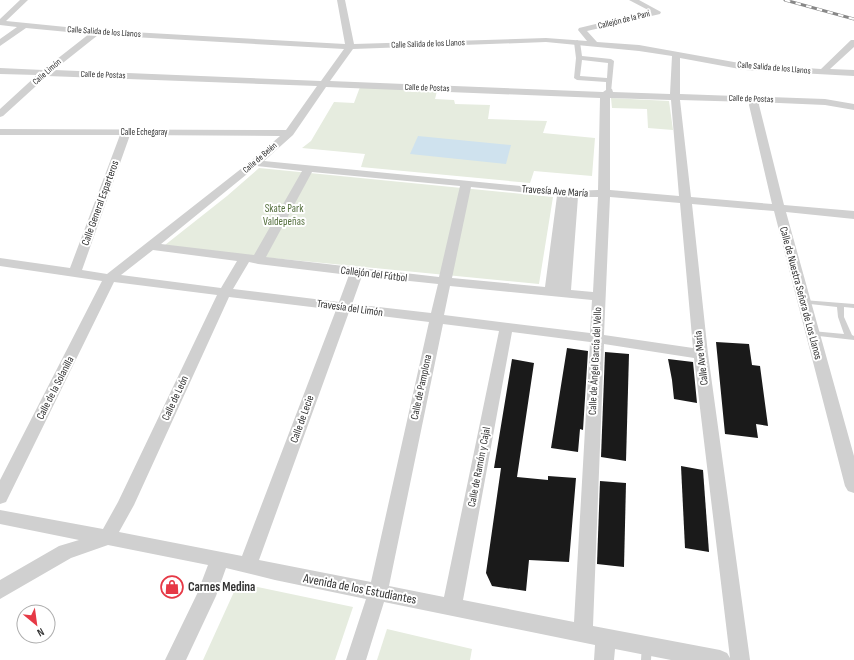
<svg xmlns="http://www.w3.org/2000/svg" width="854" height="660" viewBox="0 0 854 660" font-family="'Sofia Sans Condensed',sans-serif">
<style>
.green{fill:#e6ecdf}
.water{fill:#cfe2ee}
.building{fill:#1a1a1a}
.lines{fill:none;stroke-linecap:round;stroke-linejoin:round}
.service{fill:#d0d0d0;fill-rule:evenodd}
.pedestrian{fill:#d0d0d0;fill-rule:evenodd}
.minor{fill:#d0d0d0;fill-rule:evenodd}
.rail-casing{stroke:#888;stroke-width:3}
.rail{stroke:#fff;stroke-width:2;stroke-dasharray:5.5;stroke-linecap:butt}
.labels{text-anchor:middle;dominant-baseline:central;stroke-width:4;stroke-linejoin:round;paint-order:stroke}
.far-street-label{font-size:9px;fill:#333;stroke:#fff}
.street-label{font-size:11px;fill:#333;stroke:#fff}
.park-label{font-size:11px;fill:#56703f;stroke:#fff}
.near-poi-label{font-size:13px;font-weight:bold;fill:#333;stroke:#fff;text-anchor:start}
.near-street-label{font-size:13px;fill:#333;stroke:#fff}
</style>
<rect width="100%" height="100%" fill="#fff"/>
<g class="green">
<polygon points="360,87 437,91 435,99 454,100 455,104 490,105 488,119 547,121 543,133 595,138 592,176 534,171 530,183 361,167 365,154 302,148 311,141 334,102 354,103"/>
<polygon points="611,98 669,101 673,130 648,128 647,109 612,108"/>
<polygon points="259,168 553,197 539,284 201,251 165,245 227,196"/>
<polygon points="238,583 353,607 335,660 203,660"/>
<polygon points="387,629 472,649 470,660 377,660"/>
</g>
<polygon class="water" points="418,136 511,145 506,164 410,154"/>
<g class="building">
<polygon points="716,342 749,344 752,365 760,366 768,426 756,424 758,438 725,434"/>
<polygon points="567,348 588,351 583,430 580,429 578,452 551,448"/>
<polygon points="605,352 629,354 626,461 601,457"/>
<polygon points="512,359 534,363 517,477 548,480 548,476 576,478 569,562 529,560 526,591 492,586 486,573 501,468 494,468"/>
<polygon points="668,359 693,362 697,403 674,399 672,380"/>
<polygon points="681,466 703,470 709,552 685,548"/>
<polygon points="600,481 626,483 624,567 597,564"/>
</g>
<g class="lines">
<g class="service">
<polygon points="803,300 854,304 854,308 844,307 844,317 852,335 854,336 854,340 810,335 808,333 810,331 812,331 844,334 838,317 837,307 801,303 800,302"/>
<polygon points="647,640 651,642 652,645 651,660 641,660 642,645 643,642"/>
</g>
<path class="pedestrian" d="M577,40l3,2 2,14 29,3 3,2 -3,31 -5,-1v-9l-29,-2 -3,-2 2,-20 -2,-16zM582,60l26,3 -1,15 -27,-2z"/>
<path class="minor" d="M20,0h8l-22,21 90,9 249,14 -8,-44h8l9,44 192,-6 41,3 -9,-11 1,-2 71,-17 -21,-11h10l22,12 -1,2 -73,17 10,11 42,3 106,19 76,5 30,-29h3v7l-24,22 24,1v6l-109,-6 -65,-12v36l145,5 29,5v6l-29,-5 -66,-3v3l25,100 70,6v8l-68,-7 68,244v37l-6,-2 -3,-5 -71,-275 -82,-7 16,150 42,306h-79l-56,-11 -1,11h-20l1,-15 -211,-43 -18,58h-20l20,-61 -91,-19 -49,-12 -10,28 -30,64h-21l32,-66 11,-29 -100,-20 -37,13 -71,41v-19l59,-34 20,-6 -79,-16v-14l103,19 15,-27 99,-207 -103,-13 -108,220 -6,2v-24l102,-199 -102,-15v-8l70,10 50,-133h-120v-6l286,1 31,-44 -270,-10 -44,40 -3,1v-8l37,-34 -37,-1v-6l43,2 46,-36 -63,-6 -26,18v-7l17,-12 -17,-2v-6zM98,35l246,14 -23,32 -267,-11zM546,42l93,9 33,5 -2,38 -57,-2 -1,-3 -3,-1 -6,4 -273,-11 23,-32zM326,87l274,11 -2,92 -25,1 -309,-30 29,-26zM610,98l61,2 8,96 -69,-6zM680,100l70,2 -1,3 23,99 -81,-7zM130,135l150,1 -29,25 -144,113 -25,-4zM257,166l45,5 -48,84 -93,-11zM312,172l148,14 -21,91 -173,-20zM471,187l86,9 -12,91 -93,-9zM578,197h20l-5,95 -22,-2zM610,197l70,6 13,145 -89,-13zM153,250l84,11 -16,27 -100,-13zM249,262l9,2 91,11 -10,27 -106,-13zM362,276l76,8 -7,29 -79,-9zM450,286l142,14 -2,33 -146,-18zM229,297l107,13 -94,246 -123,-24 15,-27zM349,312l80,10 -58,260 -112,-22zM443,324l56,7 -55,266 -55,-11zM512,332l78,10 -16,280 -111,-22zM604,344l90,14 36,300 -3,-5 -7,-3 -127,-24z"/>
<g class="rail-casing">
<polyline id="rail" points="785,0 854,19"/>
</g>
<use href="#rail" class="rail"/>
</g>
<defs>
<g id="shop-ring" transform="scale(1.15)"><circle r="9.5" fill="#fff" stroke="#e63946" stroke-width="1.5"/><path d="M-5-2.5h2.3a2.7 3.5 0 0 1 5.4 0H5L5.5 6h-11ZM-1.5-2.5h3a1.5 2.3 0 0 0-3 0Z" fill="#e63946"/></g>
</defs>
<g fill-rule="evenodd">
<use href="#shop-ring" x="172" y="587"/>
</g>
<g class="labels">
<g class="far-street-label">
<text transform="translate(624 20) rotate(-14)">Callejón de la Pani</text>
<text transform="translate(104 32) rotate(4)">Calle Salida de los Llanos</text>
<text transform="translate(428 44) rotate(-2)">Calle Salida de los Llanos</text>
<text transform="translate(774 68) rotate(5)">Calle Salida de los Llanos</text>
<text transform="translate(47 72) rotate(-41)">Calle Limón</text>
<text transform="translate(103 75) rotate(2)">Calle de Postas</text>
<text transform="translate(427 88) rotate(2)">Calle de Postas</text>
<text transform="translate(751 99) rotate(2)">Calle de Postas</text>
<text x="144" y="132">Calle Echegaray</text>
<text transform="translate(260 158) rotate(-41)">Calle de Belén</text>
</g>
<g class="street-label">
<text transform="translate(555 191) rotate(4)">Travesía Ave María</text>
<text transform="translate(100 203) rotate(-70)">Calle General Esparteros</text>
<text transform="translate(374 274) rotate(7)">Callejón del Fútbol</text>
<text transform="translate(801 293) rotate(75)">Calle de Nuestra Señora de Los Llanos</text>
<text transform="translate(350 308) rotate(8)">Travesía del Limón</text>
<text transform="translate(701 358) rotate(-97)">Calle Ave María</text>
<text transform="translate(595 361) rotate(-87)">Calle de Ángel García del Vello</text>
<text transform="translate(421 387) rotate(-78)">Calle de Pamplona</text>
<text transform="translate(55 388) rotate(-63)">Calle de la Solanilla</text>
<text transform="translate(175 398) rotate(-65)">Calle de León</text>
<text transform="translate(302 419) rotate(-70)">Calle de Lecie</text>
<text transform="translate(479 467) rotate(-79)">Calle de Ramón y Cajal</text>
</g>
<g class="park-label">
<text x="284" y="208">Skate Park<tspan x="284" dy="13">Valdepeñas</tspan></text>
</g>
<g class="near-poi-label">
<text x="188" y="587">Carnes Medina</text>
</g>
<g class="near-street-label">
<text transform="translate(360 589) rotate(11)">Avenida de los Estudiantes</text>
</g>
</g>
<g transform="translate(36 624) rotate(151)"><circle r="19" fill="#ffffff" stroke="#adadad"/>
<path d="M0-3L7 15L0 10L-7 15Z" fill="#e63946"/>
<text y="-6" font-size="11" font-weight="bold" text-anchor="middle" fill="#333333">N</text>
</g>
</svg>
